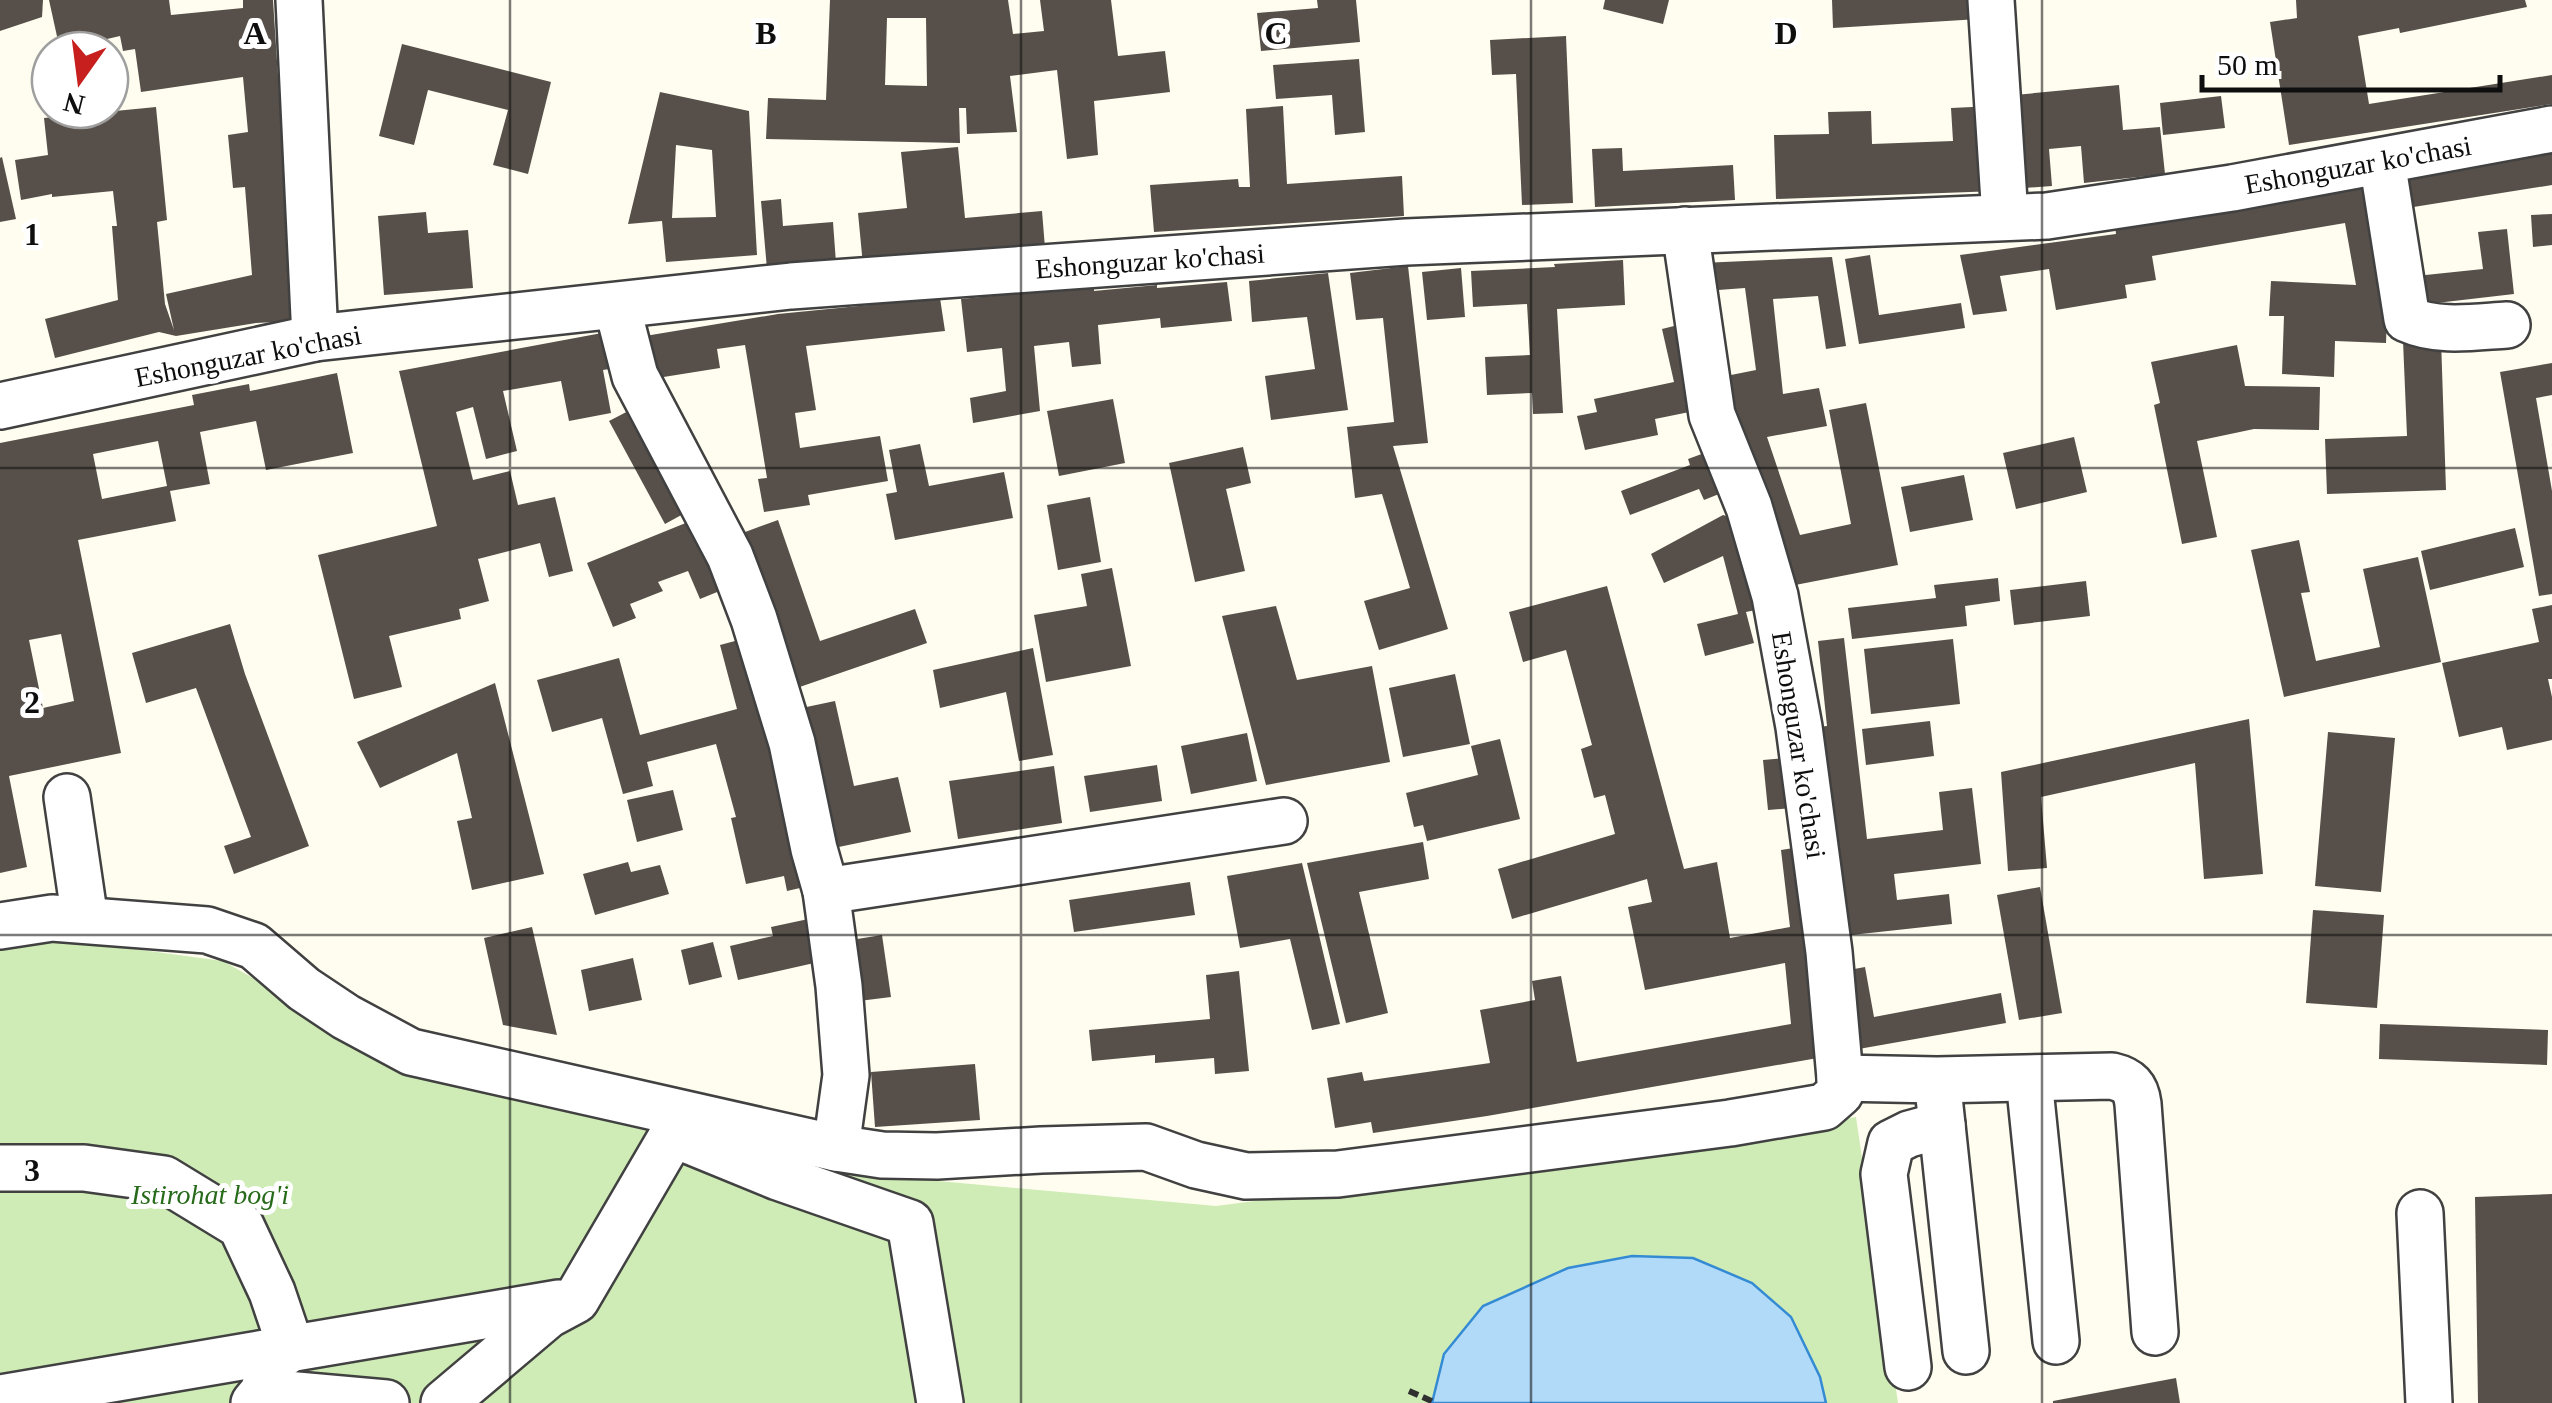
<svg xmlns="http://www.w3.org/2000/svg" width="2552" height="1403" viewBox="0 0 2552 1403" font-family="Georgia,serif">
<style>
.green{fill:#cfecb6}
.water{fill:#b1daf9;stroke:#348bd4;stroke-width:2.5}
.building{fill:#57504a;fill-rule:evenodd}
.lines{fill:none;stroke-linecap:round;stroke-linejoin:round}
.minor-casing{stroke:#414141;stroke-width:50}
.path{stroke:#303030;stroke-width:6;stroke-dasharray:10 5;stroke-linecap:butt}
.minor{stroke:#fff;stroke-width:45}
.grid{fill:none;stroke:#0e0e0e;stroke-width:2.5;stroke-opacity:0.55}
.labels{text-anchor:middle;dominant-baseline:central;stroke-width:10;stroke-linejoin:round;paint-order:stroke}
.street-label{font-size:28px;fill:#0e0e0e;stroke:#fff}
.park-label{font-size:28px;font-style:italic;fill:#276a1a;stroke:#fff}
.grid-label{font-size:32px;text-anchor:middle;font-weight:bold;fill:#0e0e0e;stroke:#fff;stroke-width:10;stroke-linejoin:round;paint-order:stroke}
</style>
<rect width="100%" height="100%" fill="#fffdef"/>
<polygon class="green" points="30,935 223,961 400,1062 861,1174 1216,1206 1503,1169 1856,1117 1898,1403 0,1403 0,939"/>
<polygon class="water" points="1632,1256 1693,1258 1752,1283 1791,1317 1820,1377 1826,1403 1432,1403 1444,1354 1483,1306 1568,1268"/>
<g class="building">
<polygon points="0,0 43,0 42,17 0,31"/>
<polygon points="49,0 169,0 171,15 243,8 243,0 273,0 294,321 256,323 176,336 159,332 55,358 45,319 118,300 112,226 117,226 113,191 52,197 52,194 21,200 15,160 48,155 44,118 156,107 167,220 157,222 165,304 174,330 166,294 252,275 245,187 233,188 228,135 248,132 243,77 141,92 135,49 123,51 120,36 60,50"/>
<path d="M830,0h178l5,34 31,-3 -4,-31h71l7,56 47,-5 5,41 -76,9 4,54 -31,4 -10,-89 -47,6 7,56 -50,2 -1,-26h-7l1,35 -194,-4 2,-41 58,2zM887,18h39l1,68 -42,-1z"/>
<polygon points="1317,0 1356,0 1360,42 1261,51 1257,13 1318,8"/>
<polygon points="1605,0 1669,0 1663,24 1603,9"/>
<polygon points="1832,0 1978,0 1979,19 1833,28"/>
<polygon points="2296,0 2525,0 2527,7 2400,33 2399,28 2358,36 2369,104 2552,75 2552,104 2289,145 2270,22 2297,18"/>
<polygon points="1566,36 1573,203 1522,205 1516,74 1492,75 1490,40"/>
<polygon points="402,44 551,82 528,174 493,165 508,110 428,90 414,145 379,136"/>
<polygon points="1359,59 1365,132 1335,135 1332,95 1276,99 1273,65"/>
<polygon points="2119,85 2123,130 2160,127 2165,174 2084,183 2081,146 2049,149 2052,186 2024,188 2015,95"/>
<path d="M660,92l89,19 8,144 -91,7 -4,-41 -34,3zM676,145l36,5 4,67 -44,1z"/>
<polygon points="2221,96 2225,128 2163,135 2160,103"/>
<polygon points="1283,106 1287,184 1402,176 1404,216 1154,232 1150,185 1238,179 1239,187 1250,187 1246,109"/>
<polygon points="1994,106 1997,191 1776,199 1774,135 1829,134 1828,112 1871,111 1872,144 1953,141 1951,108"/>
<polygon points="958,147 965,218 1042,211 1045,248 863,265 858,213 907,208 901,152"/>
<polygon points="1622,148 1623,171 1733,165 1735,200 1595,207 1592,149"/>
<polygon points="2552,153 2552,185 2401,209 2395,178"/>
<polygon points="2,157 16,219 0,222 0,158"/>
<polygon points="2370,182 2388,286 2386,343 2335,341 2334,377 2282,374 2284,316 2269,316 2271,281 2356,285 2345,223 2152,256 2156,280 2125,285 2127,298 2056,310 2049,269 2000,276 2007,311 1973,315 1960,255 2116,234 2115,226"/>
<polygon points="781,199 783,226 833,222 836,263 767,269 761,201"/>
<polygon points="426,212 428,233 468,230 473,288 384,295 378,216"/>
<polygon points="2552,214 2552,245 2533,247 2531,215"/>
<polygon points="2507,229 2514,294 2419,305 2416,276 2483,269 2478,232"/>
<polygon points="1870,255 1879,315 1961,303 1965,328 1859,344 1845,259"/>
<polygon points="1832,257 1846,346 1826,349 1818,296 1773,299 1783,394 1819,388 1827,426 1767,437 1800,535 1851,524 1829,410 1866,403 1898,565 1785,587 1716,378 1756,370 1745,288 1705,291 1701,263"/>
<polygon points="1623,260 1625,305 1557,309 1563,413 1533,414 1532,393 1487,395 1485,357 1530,355 1527,304 1473,307 1471,271 1555,267 1554,264"/>
<polygon points="1408,266 1428,443 1393,446 1448,629 1379,650 1364,601 1410,588 1382,494 1355,498 1347,427 1394,422 1383,318 1356,320 1350,273"/>
<polygon points="1461,268 1465,317 1427,320 1422,272"/>
<polygon points="1328,273 1348,410 1271,420 1265,376 1315,369 1307,317 1252,322 1249,281"/>
<polygon points="1227,282 1232,321 1161,328 1160,318 1098,325 1101,364 1072,367 1069,342 1034,346 1040,411 973,423 970,398 1006,391 1002,348 967,352 961,299 1094,286 1094,291 1157,285 1157,288"/>
<polygon points="940,298 945,331 806,346 816,410 795,413 800,448 880,436 888,481 808,495 810,505 764,512 758,479 767,478 745,345 717,349 720,368 651,379 645,336 778,314"/>
<polygon points="1686,323 1704,409 1655,419 1658,435 1585,450 1577,416 1597,412 1594,399 1674,382 1662,329"/>
<polygon points="602,333 609,369 603,370 611,413 569,421 561,381 503,391 517,451 486,459 473,407 456,412 473,480 510,471 518,505 555,497 573,571 549,577 540,543 478,559 489,601 459,609 461,619 389,636 402,687 354,699 318,555 437,526 399,371"/>
<polygon points="2441,339 2446,490 2327,494 2325,439 2407,436 2403,341"/>
<polygon points="2237,345 2245,386 2320,387 2319,430 2254,429 2197,441 2217,537 2182,544 2154,405 2160,403 2151,362"/>
<polygon points="2552,363 2552,395 2536,398 2552,491 2552,594 2539,596 2500,372"/>
<path d="M337,373l16,80 -87,17 -10,-49 -56,11 10,52 -40,7 6,30 -98,19 43,213 -112,23 18,91 -27,6v-430l194,-38 -2,-10 57,-11 1,7zM158,441l9,45 -65,13 -9,-45zM61,634l13,67 -31,7 -14,-68z"/>
<polygon points="1113,399 1125,463 1059,476 1047,411"/>
<polygon points="638,406 694,508 665,524 609,421"/>
<polygon points="2074,437 2087,492 2016,509 2003,453"/>
<polygon points="920,444 929,486 1004,472 1013,518 895,540 886,494 897,492 889,450"/>
<polygon points="1243,447 1251,483 1226,489 1245,571 1195,582 1169,463"/>
<polygon points="1718,448 1734,488 1704,500 1699,489 1630,515 1621,491 1690,465 1688,459"/>
<polygon points="1964,475 1973,520 1910,532 1901,487"/>
<polygon points="1090,497 1101,562 1058,570 1047,505"/>
<polygon points="1723,515 1749,523 1770,607 1746,612 1754,643 1705,656 1697,624 1738,614 1723,556 1664,583 1651,554"/>
<polygon points="698,518 727,588 700,599 688,571 658,582 663,591 630,604 636,618 613,627 587,563"/>
<polygon points="778,520 820,641 915,609 927,643 791,690 737,535"/>
<polygon points="2515,528 2524,567 2430,590 2421,551"/>
<polygon points="2299,540 2310,592 2301,593 2316,661 2380,647 2363,569 2418,557 2441,662 2284,697 2251,550"/>
<polygon points="1112,568 1131,666 1046,682 1034,615 1087,606 1081,574"/>
<polygon points="1998,578 2000,601 1965,606 1967,626 1852,639 1848,608 1936,598 1934,585"/>
<polygon points="2086,581 2090,616 2014,625 2010,590"/>
<polygon points="1607,586 1684,869 1717,862 1730,938 1790,927 1781,850 1812,845 1829,1056 1487,1116 1373,1133 1371,1122 1335,1128 1327,1078 1362,1072 1364,1081 1490,1063 1480,1010 1535,1000 1532,981 1561,976 1577,1062 1791,1024 1785,963 1645,990 1628,907 1652,902 1647,879 1512,919 1498,869 1615,834 1605,795 1594,798 1581,749 1592,745 1566,650 1523,662 1509,612"/>
<polygon points="2552,605 2552,679 2548,679 2552,697 2552,740 2507,750 2502,727 2459,737 2442,663 2539,642 2532,609"/>
<polygon points="1276,606 1297,680 1372,666 1390,762 1266,785 1222,616"/>
<polygon points="230,624 245,674 309,846 234,874 224,846 251,837 196,688 146,703 132,653"/>
<polygon points="750,637 813,885 787,891 784,876 746,884 731,818 736,817 716,744 647,762 653,786 623,794 602,718 552,732 537,680 619,658 640,735 737,709 720,645"/>
<polygon points="1844,638 1867,839 1943,830 1939,792 1972,788 1981,864 1894,874 1897,900 1949,894 1952,924 1833,937 1807,728 1827,726 1818,641"/>
<polygon points="1953,639 1960,704 1871,714 1864,649"/>
<polygon points="1033,648 1053,755 1019,761 1006,692 940,708 933,670"/>
<polygon points="1455,674 1470,744 1403,757 1389,688"/>
<polygon points="495,683 544,874 472,890 457,821 472,818 457,753 380,788 357,742"/>
<polygon points="835,701 854,786 898,777 911,832 829,849 797,709"/>
<polygon points="2249,719 2263,874 2204,879 2195,763 2041,797 2047,868 2008,871 2001,772"/>
<polygon points="1930,721 1934,756 1866,765 1862,729"/>
<polygon points="2328,732 2395,738 2381,892 2315,886"/>
<polygon points="1247,733 1257,781 1191,794 1181,746"/>
<polygon points="1500,739 1520,819 1427,841 1423,825 1414,827 1406,793 1478,775 1471,746"/>
<polygon points="1799,757 1804,807 1768,810 1763,760"/>
<polygon points="1157,765 1162,801 1090,812 1084,776"/>
<polygon points="1054,766 1062,823 958,839 949,781"/>
<polygon points="673,790 683,830 637,842 627,800"/>
<polygon points="1423,842 1429,879 1359,892 1388,1013 1346,1023 1307,863"/>
<polygon points="628,862 631,872 660,865 669,894 595,915 583,874"/>
<polygon points="1302,863 1340,1024 1312,1030 1290,939 1240,948 1227,876"/>
<polygon points="1190,882 1195,915 1074,932 1069,900"/>
<polygon points="2040,887 2062,1013 2019,1020 1997,895"/>
<polygon points="2313,910 2384,915 2377,1008 2306,1003"/>
<polygon points="813,918 823,961 738,980 730,946 773,936 771,927"/>
<polygon points="532,927 557,1035 503,1025 484,938"/>
<polygon points="882,935 891,997 859,1001 851,940"/>
<polygon points="713,942 722,977 689,985 681,950"/>
<polygon points="633,958 642,1000 589,1011 581,970"/>
<polygon points="1865,967 1874,1017 2001,993 2006,1023 1853,1050 1838,972"/>
<polygon points="1239,971 1249,1071 1215,1074 1214,1058 1155,1063 1155,1055 1092,1061 1089,1030 1210,1019 1206,975"/>
<polygon points="2380,1024 2548,1030 2547,1065 2379,1059"/>
<polygon points="975,1064 980,1120 875,1127 871,1072"/>
<polygon points="2552,1194 2552,1403 2478,1403 2475,1197"/>
<polygon points="2176,1378 2180,1403 2053,1403 2053,1401"/>
</g>
<g class="lines">
<g class="minor-casing">
<g id="minor">
<polyline points="299,0 315,338"/>
<polyline points="1991,0 2005,217"/>
<path d="M2382,161l25,158c31,14 67,8 100,6"/>
<polyline points="617,306 635,376 730,556 754,619 792,743 814,849 826,891 839,986 846,1075 836,1148"/>
<polyline points="0,406 315,338 791,286 1406,242 2047,216 2232,188 2552,129"/>
<polyline points="67,797 85,920"/>
<polyline points="826,891 1284,821"/>
<polyline points="0,926 52,918 207,930 254,946 304,989 346,1017 411,1052 836,1148 882,1155 937,1156 1041,1150 1146,1147 1196,1165 1246,1176 1338,1174 1730,1123 1824,1107 1840,1093 1840,1078 1829,952 1799,727 1775,596 1749,507 1712,415 1685,230"/>
<path d="M1840,1078l97,2 175,-4c17,4 24,11 26,28l17,228"/>
<polyline points="2029,1079 2056,1341"/>
<polyline points="1939,1097 1966,1351"/>
<polyline points="0,1168 84,1168 164,1179 241,1226 272,1292 291,1348 273,1361 263,1392 254,1403"/>
<polyline points="2420,1213 2429,1403"/>
<polyline points="1908,1367 1884,1174 1891,1143 1909,1134 1942,1125"/>
<polyline points="263,1392 386,1403"/>
<polyline points="0,1398 559,1303"/>
<polyline points="444,1403 548,1315 576,1300 673,1134 778,1177 910,1223 940,1403"/>
</g>
</g>
<polyline class="path" points="1409,1391 1436,1403"/>
<use href="#minor" class="minor"/>
</g>
<path class="grid" d="M510,0v1403M1021,0v1403M1531,0v1403M2042,0v1403M0,468h2552M0,935h2552"/>
<g class="labels">
<g class="street-label">
<text transform="translate(2358 165) rotate(-10)">Eshonguzar ko'chasi</text>
<text transform="translate(1150 261) rotate(-4)">Eshonguzar ko'chasi</text>
<text transform="translate(248 356) rotate(-11)">Eshonguzar ko'chasi</text>
<text transform="translate(1799 745) rotate(81)">Eshonguzar ko'chasi</text>
</g>
<g class="park-label">
<text x="210" y="1194">Istirohat bog'i</text>
</g>
</g>
<g class="grid-label">
<text x="255" y="44">A</text>
<text x="766" y="44">B</text>
<text x="1276" y="44">C</text>
<text x="1786" y="44">D</text>
<text x="32" y="245">1</text>
<text x="32" y="713">2</text>
<text x="32" y="1181">3</text>
</g>
<g transform="translate(80 80) rotate(194)"><circle r="48" fill="#ffffff" stroke="#9f9f9f" stroke-width="2.5"/>
<path d="M0-8L18 38L0 25L-18 38Z" fill="#c61f1e"/>
<text y="-15" font-size="28" font-weight="bold" text-anchor="middle" fill="#0e0e0e">N</text>
</g>
<path d="M2202 75v15h298v-15" fill="none" stroke="#0e0e0e" stroke-width="5"/>
<text x="2217" y="75" font-size="30" fill="#0e0e0e" stroke="#ffffff" stroke-width="8" paint-order="stroke">50 m</text>
</svg>
